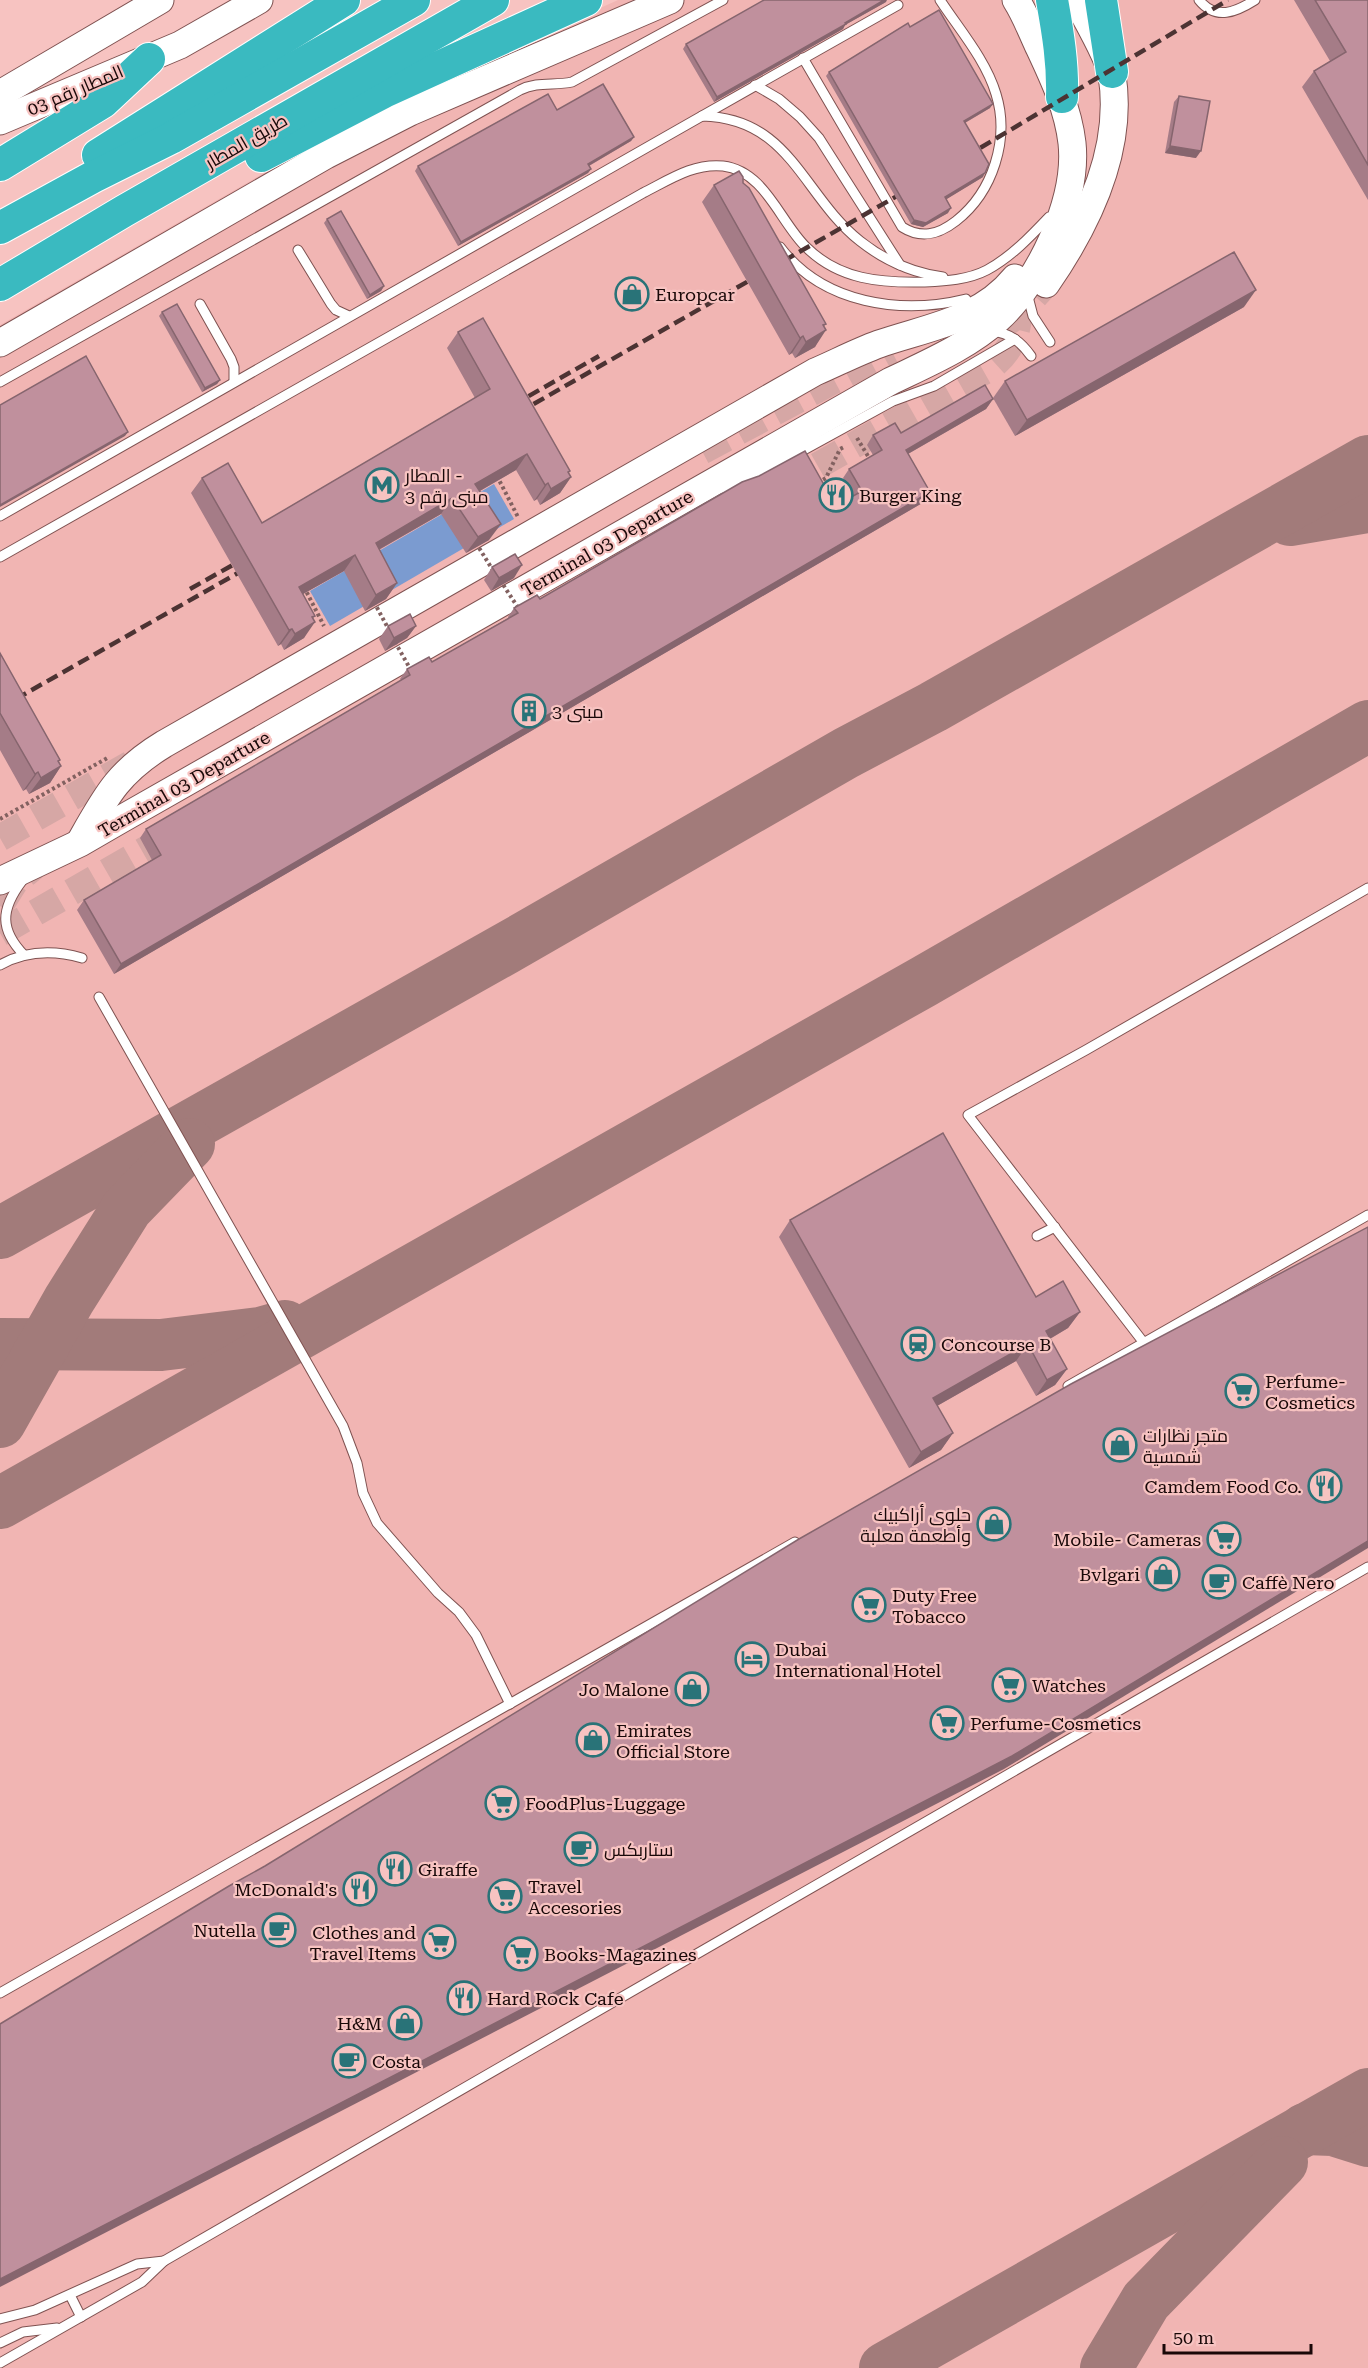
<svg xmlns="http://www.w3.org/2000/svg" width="1368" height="2368" viewBox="0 0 1368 2368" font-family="'Roboto Serif',Cairo,serif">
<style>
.built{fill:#f1b5b3}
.water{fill:#7b9bd0}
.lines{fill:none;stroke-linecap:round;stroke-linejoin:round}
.taxiway{stroke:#a27b7a;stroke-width:52}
.secondary-tunnel{stroke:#d6a7a5;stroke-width:27;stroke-dasharray:27 14;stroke-linecap:butt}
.service-casing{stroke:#7f5251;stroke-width:11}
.secondary-casing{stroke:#7f5251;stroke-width:29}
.trunk-casing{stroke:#fff;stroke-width:34}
.path{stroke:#826160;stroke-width:4;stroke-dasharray:3 3;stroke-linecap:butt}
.service{stroke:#fff;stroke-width:9}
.secondary{stroke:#fff;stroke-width:27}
.trunk{stroke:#3abac0;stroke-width:32}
.rail{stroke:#4c3333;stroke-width:4.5;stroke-dasharray:12 6;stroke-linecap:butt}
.path-bridge{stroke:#826160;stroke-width:4;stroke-dasharray:3 3;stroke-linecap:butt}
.wall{fill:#a57c87}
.shaded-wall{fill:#86656e}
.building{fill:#c0909d;stroke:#86656e;stroke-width:1.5}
.labels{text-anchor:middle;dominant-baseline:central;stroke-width:4.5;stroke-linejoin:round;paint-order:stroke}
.street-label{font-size:18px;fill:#190808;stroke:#f7c3c1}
.poi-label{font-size:18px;fill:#190808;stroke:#f7c3c1;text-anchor:start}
</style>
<rect width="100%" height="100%" fill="#f7c3c1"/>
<polygon class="built" points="618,0 1368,0 1368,2368 0,2368 0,325 271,169 376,113 494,56"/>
<polygon class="water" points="494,484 514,519 330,626 310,591"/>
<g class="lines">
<g class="taxiway">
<polyline points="1290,520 1368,507"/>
<polyline points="0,1233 505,949 846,753 933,707 1368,461"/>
<polyline points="0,1344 161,1345 260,1333 285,1326"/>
<polyline points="0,1422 69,1300 127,1208 189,1144"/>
<polyline points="0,1503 923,982 1368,726"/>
<polyline points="1305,2129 1333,2130 1368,2141"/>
<polyline points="885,2368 1368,2094"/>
<polyline points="1106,2368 1146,2301 1282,2162"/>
</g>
<g class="secondary-tunnel">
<polyline points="1005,324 1019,314 1046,284"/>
<polyline points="702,451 891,350"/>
<path d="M782,486l208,-118c19,-15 27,-31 29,-54"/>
<polyline points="0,838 134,762"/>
<polyline points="0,906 15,882 34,867"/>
<polyline points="0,933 178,831"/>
</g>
<g class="service-casing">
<g id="service">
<path d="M1199,0c17,21 37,12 56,0"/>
<path d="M803,58l99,169c19,12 36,8 54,-6 37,-29 54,-82 40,-127 -10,-34 -37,-65 -56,-94"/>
<polyline points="755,85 779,99 800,117 819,138 900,265"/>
<polyline points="702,116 898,5"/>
<path d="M780,247c43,57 121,68 186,52"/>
<polyline points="298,250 331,304 336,310 349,316"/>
<polyline points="1027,293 1033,316 1050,342"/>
<polyline points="200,304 231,359 234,367 234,382"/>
<path d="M992,331c18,2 29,11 39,25"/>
<path d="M0,382l520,-292c18,-9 34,-4 52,-8l151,-82"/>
<polyline points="722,488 749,480 893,401 934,386 1015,339"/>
<path d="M0,516l702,-400c89,2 100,79 158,125 24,19 53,32 83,36"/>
<path d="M0,557l643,-364c26,-13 50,-30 80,-27 42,5 57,56 83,81 33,33 75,36 118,35 21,-1 44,-2 63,-12 24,-13 43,-33 62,-53"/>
<path d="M22,881c-22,29 -22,49 2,74"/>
<path d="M0,965c27,-15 54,-15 82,-7"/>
<polyline points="99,997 343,1426 357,1463 363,1493 377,1523 438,1593 459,1612 476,1635 510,1704"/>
<polyline points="1037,1236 1055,1227"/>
<polyline points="1144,1343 968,1115 1086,1050 1368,888"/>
<polyline points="1068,1386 1368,1215"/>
<polyline points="0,1993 795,1542"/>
<polyline points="70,2295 81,2317"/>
<polyline points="0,2319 35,2310 137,2264 164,2261"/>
<polyline points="0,2343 23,2332 57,2328"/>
<polyline points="0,2363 142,2282 164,2261 1368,1567"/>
</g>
</g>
<g class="secondary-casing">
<g id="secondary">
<polyline points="0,94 160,0"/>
<polyline points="0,121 180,45 259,0"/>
<path d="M1046,284c41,-59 78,-134 66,-209 -3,-16 -27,-59 -36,-75"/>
<polyline points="0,343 326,155 410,112 670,0"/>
<path d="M80,842c26,-46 38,-70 84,-98l651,-372c21,-9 42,-20 64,-28 49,-17 101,-23 136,-66"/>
<path d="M0,881l80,-38 38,-22 771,-439c37,-18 78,-35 109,-63 42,-38 80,-119 74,-176 -4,-35 -19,-66 -34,-98 -7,-15 -13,-31 -22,-45"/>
</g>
</g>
<g class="trunk-casing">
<g id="trunk">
<path d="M1052,0c6,33 11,64 10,97"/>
<polyline points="1101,0 1112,72"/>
<polyline points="98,155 344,0"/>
<polyline points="261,156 384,92 586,0"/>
<polyline points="0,165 103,102 149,59"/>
<polyline points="0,228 93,177 171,138 414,0"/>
<polyline points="0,285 124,211 493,0"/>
</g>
</g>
<g class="path">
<polyline points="857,438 871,461"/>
<polyline points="497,476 518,517"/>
<polyline points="818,483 826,478 840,449 844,447"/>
<polyline points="304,587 324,626"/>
<polyline points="0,819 109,757"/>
</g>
<use href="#service" class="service"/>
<use href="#secondary" class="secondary"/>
<use href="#trunk" class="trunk"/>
<g class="rail">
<polyline points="965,157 1228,0"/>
<polyline points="513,405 599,356"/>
<polyline points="518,413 911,188"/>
<polyline points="190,589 247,557"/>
<polyline points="0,708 252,565"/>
</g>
<g class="path-bridge">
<polyline points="476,543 494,572"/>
<polyline points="500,580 519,609"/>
<polyline points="374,602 389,630"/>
<polyline points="395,642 412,672"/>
</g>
</g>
<g class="wall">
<polygon points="1294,0 1368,0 1368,200 1302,87 1314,71 1330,61"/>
<polygon points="886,2 845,25 843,29 714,102 683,49 686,44"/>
<polygon points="829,72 990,108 965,123 983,177 946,199 948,213 923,227 911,224 826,76"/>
<polygon points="1179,96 1196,158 1165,153 1174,102"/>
<polygon points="557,110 634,137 631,141 589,166 591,169 588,173 458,246 415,171 418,166"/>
<polygon points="743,183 824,326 815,347 795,358 792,353 789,355 702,202 714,185"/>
<polygon points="327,219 384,286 381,291 367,299 324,223"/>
<polygon points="1244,307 1015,436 993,398 1005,381"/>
<polygon points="162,312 220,380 217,384 202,392 159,316"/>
<polygon points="458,332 568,473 571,477 560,493 540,505 537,499 534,501 516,470 480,491 489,540 466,553 441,514 379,550 397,583 386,599 365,611 344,571 303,594 313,618 304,638 284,650 281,644 278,646 191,493 202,478 262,523 475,398 447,348"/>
<polygon points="993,399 986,409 908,454 930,492 924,502 114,974 77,910 84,900 152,860 140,838 146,829 401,680 400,679 407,669 432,662 508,618 508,617 514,608 836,506 853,496 843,478 849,469 873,455 867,445 873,435 901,433"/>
<polygon points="492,567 514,578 491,591 484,580"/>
<polygon points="388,626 416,626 407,638 385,651 379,639"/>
<polygon points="0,653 61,766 50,783 29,794 26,789 23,791 0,750"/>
<polygon points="790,1220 1036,1297 1080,1312 1068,1328 1050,1339 1067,1369 1055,1385 1036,1396 1016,1361 937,1406 953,1433 941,1450 909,1468 779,1237"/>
</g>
<g class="shaded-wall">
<polygon points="884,0 887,0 886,2 845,25 843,29 714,102 717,97"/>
<polygon points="993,104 990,108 961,125 964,121"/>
<polygon points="634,137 631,141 585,168 588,164"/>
<polygon points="1170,146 1201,151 1196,158 1165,153"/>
<polygon points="591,169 588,173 458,246 461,242"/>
<polygon points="985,173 983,177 942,202 945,197"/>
<polygon points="951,208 948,213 923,227 911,224 914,220"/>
<polygon points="384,286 381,291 367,299 370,295"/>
<polygon points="1256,290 1244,307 1015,436 1027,420"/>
<polygon points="826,324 817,335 826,330 815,347 795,358 806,342"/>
<polygon points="803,336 792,353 789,355 800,338"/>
<polygon points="220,380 217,384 202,392 205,388"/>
<polygon points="993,399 986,409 899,459 906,450"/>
<polygon points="128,432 125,436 0,507 0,505"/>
<polygon points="527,454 516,470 464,500 475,484"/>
<polygon points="570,471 562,483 571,477 560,493 540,505 551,489"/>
<polygon points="548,483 537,499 534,501 545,485"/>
<polygon points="930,492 924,502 114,974 121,964"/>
<polygon points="452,498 441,514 364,558 376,543"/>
<polygon points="501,524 489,540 466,553 478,537"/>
<polygon points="355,555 344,571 287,603 299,587"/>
<polygon points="522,565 514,578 491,591 499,578"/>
<polygon points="397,583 386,599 365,611 376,595"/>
<polygon points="315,616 306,628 315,622 304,638 284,650 295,634"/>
<polygon points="416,626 407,638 385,651 394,638"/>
<polygon points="292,629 281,644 278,646 289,630"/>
<polygon points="60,760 52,771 61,766 50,783 29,794 41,778"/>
<polygon points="38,772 26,789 23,791 35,774"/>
<polygon points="1080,1312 1068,1328 1034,1348 1046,1331"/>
<polygon points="1028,1344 1016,1361 921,1415 933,1398"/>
<polygon points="1067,1369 1055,1385 1036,1396 1047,1380"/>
<polygon points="953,1433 941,1450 909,1468 921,1452"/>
<polygon points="1368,1541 1368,1548 1004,1769 0,2287 0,2279"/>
</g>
<g class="building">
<polygon points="764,0 884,0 845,23 846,24 717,97 686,44"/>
<polygon points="1315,0 1368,0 1368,165 1314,71 1346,52"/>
<polygon points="939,10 993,104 964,121 989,164 985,173 945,197 951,208 926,223 914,220 829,72 908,23 910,27"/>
<polygon points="603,84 634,137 588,164 591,169 461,242 418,166 548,94 557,110"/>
<polygon points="1179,96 1210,101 1201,151 1170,146"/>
<polygon points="739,171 743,177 743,183 749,188 826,324 823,325 826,330 806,342 803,336 800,338 714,185"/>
<polygon points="341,211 384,286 370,295 327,219"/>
<polygon points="1234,252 1256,290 1027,420 1005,381"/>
<polygon points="177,304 220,380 205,388 162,312"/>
<polygon points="483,318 570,471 568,472 571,477 551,489 548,483 545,485 527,454 475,484 501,524 478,537 452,498 376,543 397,583 376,595 355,555 299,587 315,616 312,617 315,622 295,634 292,629 289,630 202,478 228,463 262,523 490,389 458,332"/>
<polygon points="86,356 128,432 0,505 0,405"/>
<polygon points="985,385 993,399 906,450 930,492 121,964 84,900 161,855 146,829 410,675 407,669 429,657 432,662 518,613 514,608 537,595 540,599 742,482 759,476 805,451 836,506 862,491 849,469 882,450 873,435 895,423 901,433"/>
<polygon points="515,554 522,565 499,578 492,567"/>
<polygon points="410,614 416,626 394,638 388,626"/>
<polygon points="0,653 60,760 58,761 61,766 41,778 38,772 35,774 0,713"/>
<polygon points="943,1133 1036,1297 1063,1281 1080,1312 1046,1331 1067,1369 1047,1380 1028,1344 933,1398 953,1433 921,1452 790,1220"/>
<polygon points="1368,1227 1368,1541 1012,1756 0,2279 0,2024 229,1886 265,1866 799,1539 1071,1384"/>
</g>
<defs>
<g id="shop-ring" transform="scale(1.725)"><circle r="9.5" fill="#f7c3c1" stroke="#297378" stroke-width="1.5"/><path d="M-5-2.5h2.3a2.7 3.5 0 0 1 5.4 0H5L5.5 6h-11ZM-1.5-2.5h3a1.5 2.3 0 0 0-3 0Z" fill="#297378"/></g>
<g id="metro-ring" transform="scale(1.725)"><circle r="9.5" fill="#f7c3c1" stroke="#297378" stroke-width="1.5"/><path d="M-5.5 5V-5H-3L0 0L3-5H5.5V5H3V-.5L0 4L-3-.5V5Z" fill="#297378"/></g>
<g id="restaurant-ring" transform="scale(1.725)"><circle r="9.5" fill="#f7c3c1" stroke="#297378" stroke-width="1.5"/><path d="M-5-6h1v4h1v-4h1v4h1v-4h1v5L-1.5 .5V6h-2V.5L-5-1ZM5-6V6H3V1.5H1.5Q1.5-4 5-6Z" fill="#297378"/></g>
<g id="building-ring" transform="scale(1.725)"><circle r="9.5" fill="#f7c3c1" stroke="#297378" stroke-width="1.5"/><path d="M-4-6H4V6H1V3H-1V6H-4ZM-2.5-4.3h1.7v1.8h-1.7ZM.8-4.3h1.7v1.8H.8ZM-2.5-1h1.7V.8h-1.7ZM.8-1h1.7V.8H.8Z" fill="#297378"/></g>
<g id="station-ring" transform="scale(1.725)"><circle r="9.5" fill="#f7c3c1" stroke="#297378" stroke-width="1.5"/><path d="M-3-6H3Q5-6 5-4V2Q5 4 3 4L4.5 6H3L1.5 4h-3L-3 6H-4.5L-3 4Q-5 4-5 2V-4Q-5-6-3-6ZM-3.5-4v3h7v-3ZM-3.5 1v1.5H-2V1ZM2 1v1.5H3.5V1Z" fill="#297378"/></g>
<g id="supermarket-ring" transform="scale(1.725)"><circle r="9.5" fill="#f7c3c1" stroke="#297378" stroke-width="1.5"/><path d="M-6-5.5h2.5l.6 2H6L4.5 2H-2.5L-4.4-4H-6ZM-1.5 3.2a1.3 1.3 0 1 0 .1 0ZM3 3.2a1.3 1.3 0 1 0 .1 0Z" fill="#297378"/></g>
<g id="cafe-ring" transform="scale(1.725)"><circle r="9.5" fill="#f7c3c1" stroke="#297378" stroke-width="1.5"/><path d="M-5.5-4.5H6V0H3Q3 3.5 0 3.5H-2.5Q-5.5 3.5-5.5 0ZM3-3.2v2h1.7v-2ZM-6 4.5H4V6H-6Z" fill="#297378"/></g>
<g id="hotel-ring" transform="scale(1.725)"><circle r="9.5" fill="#f7c3c1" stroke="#297378" stroke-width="1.5"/><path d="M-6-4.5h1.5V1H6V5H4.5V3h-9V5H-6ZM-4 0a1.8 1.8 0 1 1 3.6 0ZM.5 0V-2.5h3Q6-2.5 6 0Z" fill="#297378"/></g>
</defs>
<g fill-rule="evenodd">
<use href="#shop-ring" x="632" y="294"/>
<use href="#metro-ring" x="382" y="485"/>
<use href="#restaurant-ring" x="836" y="495"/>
<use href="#building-ring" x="529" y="711"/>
<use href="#station-ring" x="918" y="1344"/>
<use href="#supermarket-ring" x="1242" y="1391"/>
<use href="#shop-ring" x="1120" y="1445"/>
<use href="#restaurant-ring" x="1325" y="1486"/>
<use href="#shop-ring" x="994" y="1524"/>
<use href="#supermarket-ring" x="1224" y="1539"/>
<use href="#shop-ring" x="1163" y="1574"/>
<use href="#cafe-ring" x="1219" y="1582"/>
<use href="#supermarket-ring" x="869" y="1605"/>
<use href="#hotel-ring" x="752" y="1659"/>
<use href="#supermarket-ring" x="1009" y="1685"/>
<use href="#shop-ring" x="692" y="1689"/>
<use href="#supermarket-ring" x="947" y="1723"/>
<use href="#shop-ring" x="593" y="1740"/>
<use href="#supermarket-ring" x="502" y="1803"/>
<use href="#cafe-ring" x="581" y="1849"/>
<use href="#restaurant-ring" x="395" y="1869"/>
<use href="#restaurant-ring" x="360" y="1889"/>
<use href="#supermarket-ring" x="505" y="1896"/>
<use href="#cafe-ring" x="279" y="1930"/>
<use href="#supermarket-ring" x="439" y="1942"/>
<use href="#supermarket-ring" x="521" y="1954"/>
<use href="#restaurant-ring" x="464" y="1998"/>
<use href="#shop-ring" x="405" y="2023"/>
<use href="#cafe-ring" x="349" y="2061"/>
</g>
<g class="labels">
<g class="street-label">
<text transform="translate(75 90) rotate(-23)">المطار رقم 03</text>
<text transform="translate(246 141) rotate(-30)">طريق المطار</text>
<text transform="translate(607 543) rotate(-30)">Terminal 03 Departure</text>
<text transform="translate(184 784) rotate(-30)">Terminal 03 Departure</text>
</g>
<g class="poi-label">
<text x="655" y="294">Europcar</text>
<text x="405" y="475">المطار -<tspan x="405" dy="21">مبنى رقم 3</tspan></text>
<text x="859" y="495">Burger King</text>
<text x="552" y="711">مبنى 3</text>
<text x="941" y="1344">Concourse B</text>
<text x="1265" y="1381">Perfume-<tspan x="1265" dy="21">Cosmetics</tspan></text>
<text x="1143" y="1435">متجر نظارات<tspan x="1143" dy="21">شمسية</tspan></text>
<text x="1302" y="1486" text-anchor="end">Camdem Food Co.</text>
<text x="971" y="1514" text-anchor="end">حلوى أراكبيك<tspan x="971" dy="21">وأطعمة معلبة</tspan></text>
<text x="1201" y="1539" text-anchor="end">Mobile- Cameras</text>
<text x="1140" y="1574" text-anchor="end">Bvlgari</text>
<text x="1242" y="1582">Caffè Nero</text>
<text x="892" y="1595">Duty Free<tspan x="892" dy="21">Tobacco</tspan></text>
<text x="775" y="1649">Dubai<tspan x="775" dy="21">International Hotel</tspan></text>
<text x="1032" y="1685">Watches</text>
<text x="669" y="1689" text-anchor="end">Jo Malone</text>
<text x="970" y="1723">Perfume-Cosmetics</text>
<text x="616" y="1730">Emirates<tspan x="616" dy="21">Official Store</tspan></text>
<text x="525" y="1803">FoodPlus-Luggage</text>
<text x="604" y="1849">ستاربكس</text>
<text x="418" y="1869">Giraffe</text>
<text x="528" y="1886">Travel<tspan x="528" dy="21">Accesories</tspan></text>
<text x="337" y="1889" text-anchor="end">McDonald's</text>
<text x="256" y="1930" text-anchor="end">Nutella</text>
<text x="416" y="1932" text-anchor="end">Clothes and<tspan x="416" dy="21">Travel Items</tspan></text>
<text x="544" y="1954">Books-Magazines</text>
<text x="487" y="1998">Hard Rock Cafe</text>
<text x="382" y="2023" text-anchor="end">H&amp;M</text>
<text x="372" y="2061">Costa</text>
</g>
</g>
<path d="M1164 2344v9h147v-9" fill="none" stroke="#190808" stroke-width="3"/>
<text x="1173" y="2344" font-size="18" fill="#190808" stroke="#f7c3c1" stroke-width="4.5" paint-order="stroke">50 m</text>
</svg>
